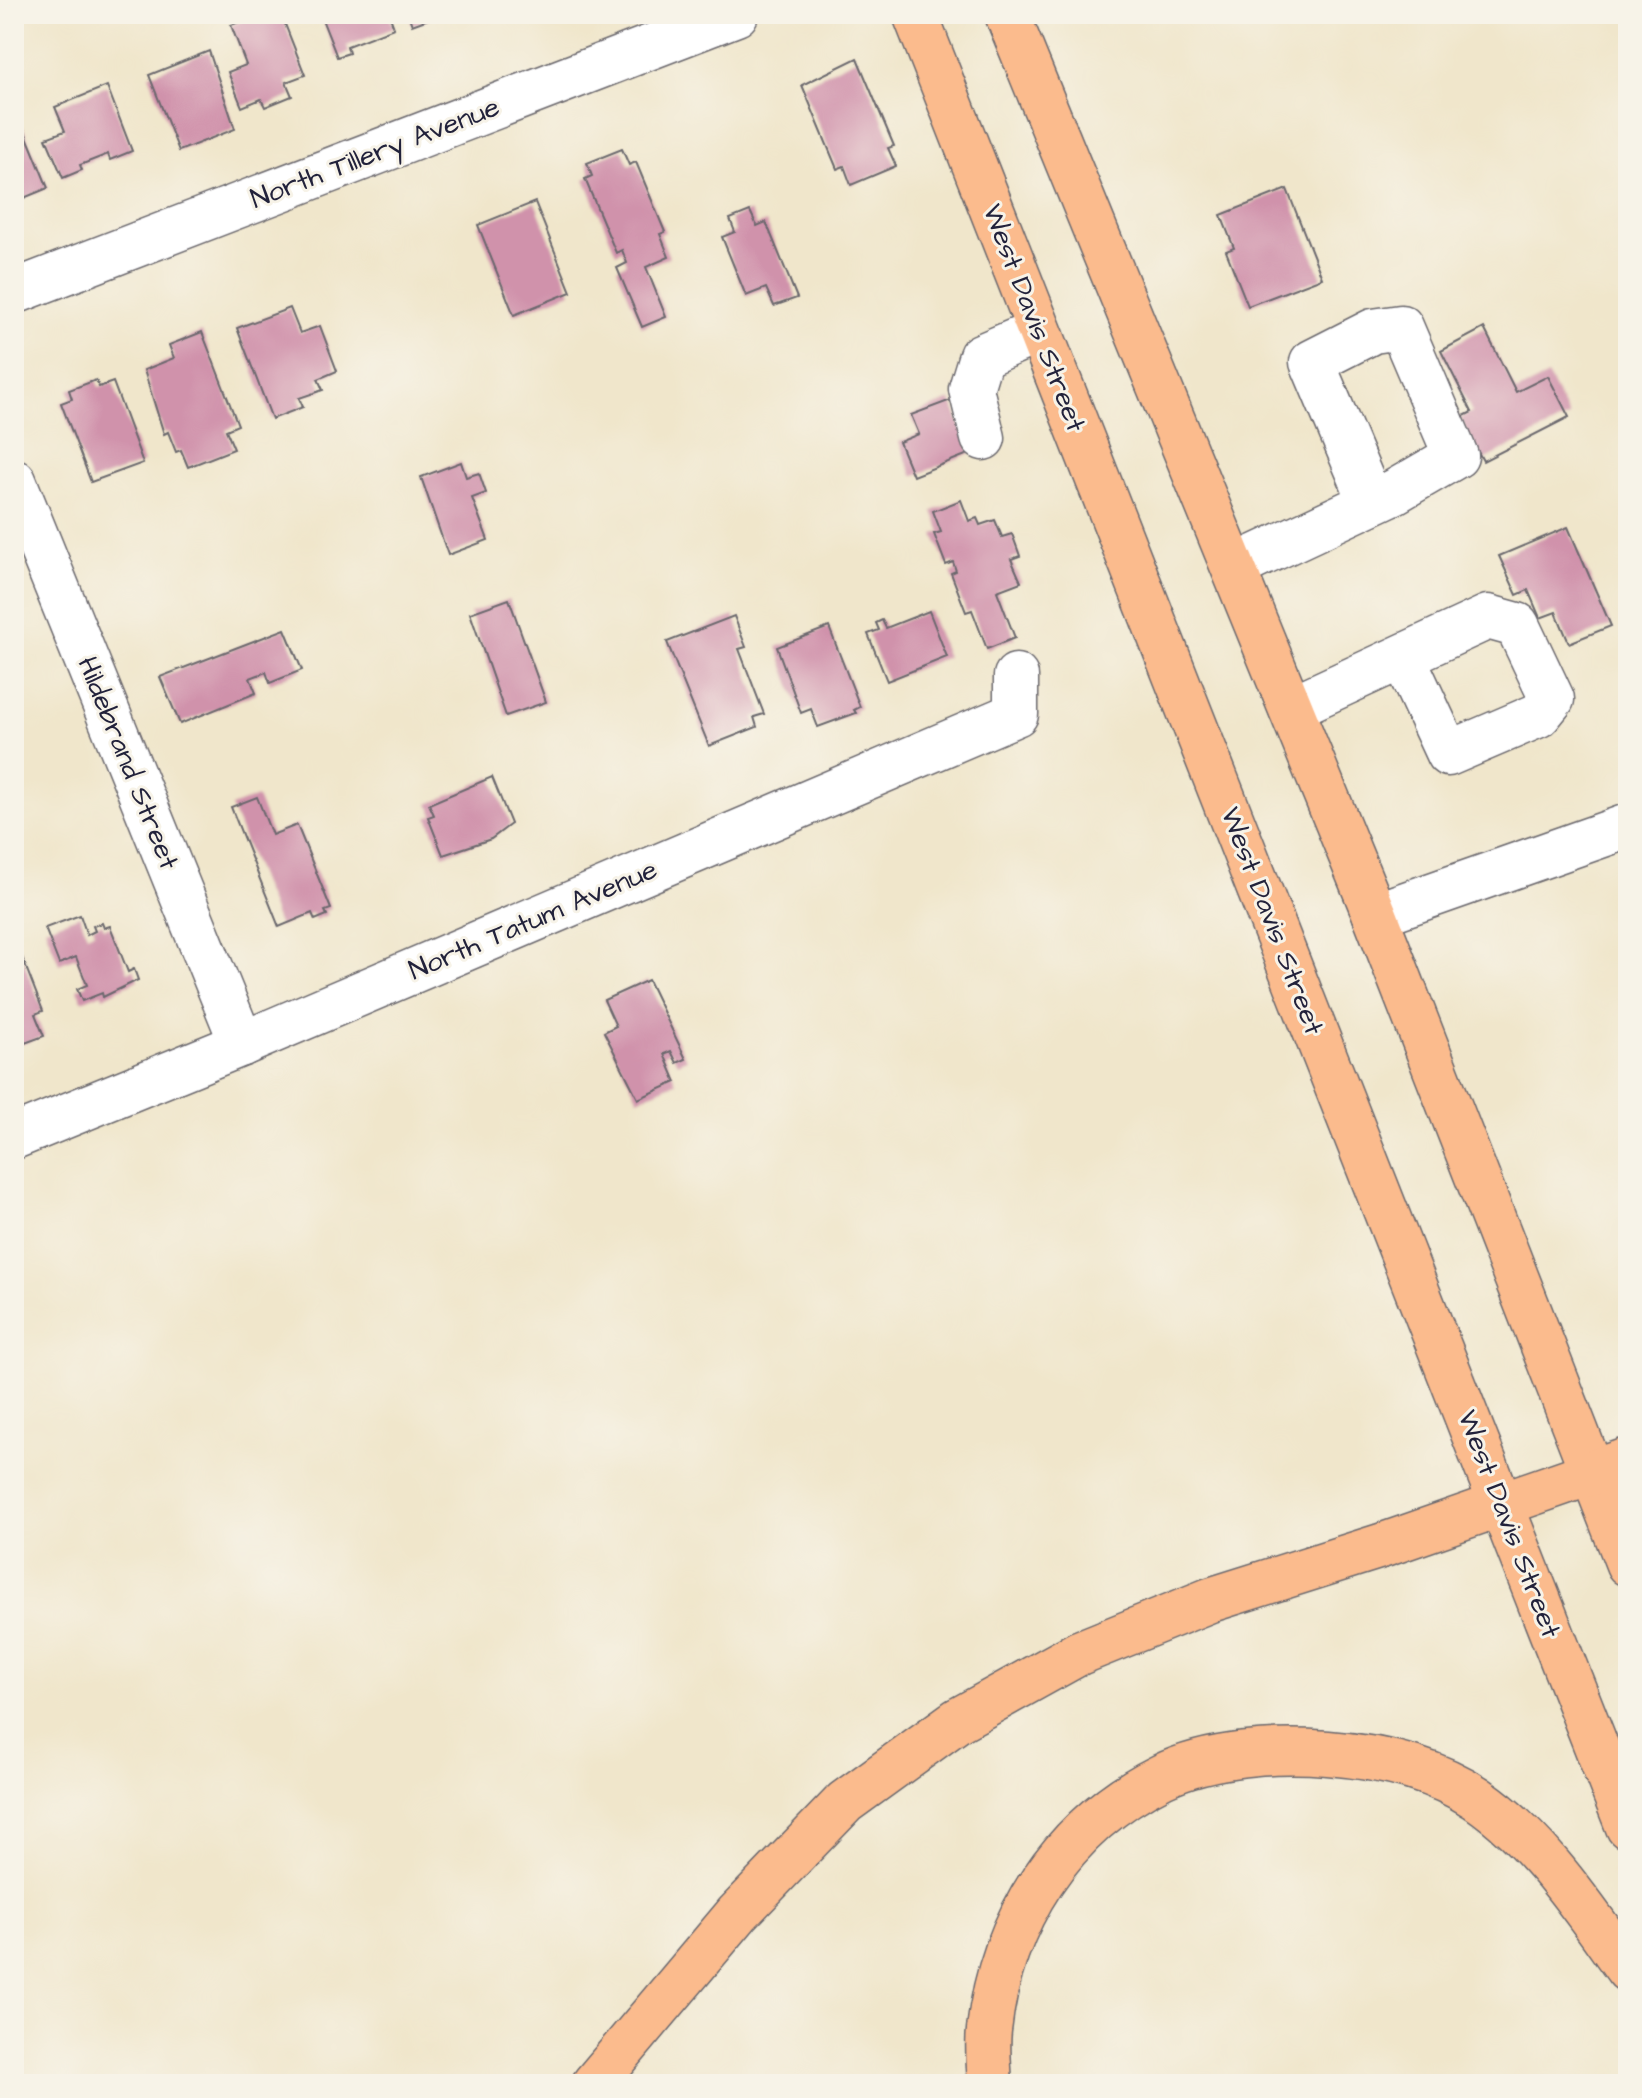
<svg xmlns="http://www.w3.org/2000/svg" width="1642" height="2098" viewBox="0 0 1642 2098" font-family="'Architects Daughter',sans-serif">
<style>
.building{fill:#d092ab}
.lines{fill:none;stroke-linecap:round;stroke-linejoin:round}
.minor-casing{stroke:#6a676d;stroke-width:47}
.major-casing{stroke:#6a676d;stroke-width:47}
.highway-casing{stroke:#6a676d;stroke-width:47}
.minor{stroke:#fff;stroke-width:44}
.major{stroke:#fbbb8d;stroke-width:44}
.highway{stroke:#fbbb8d;stroke-width:44}
.labels{text-anchor:middle;dominant-baseline:central;stroke-width:6;stroke-linejoin:round;paint-order:stroke}
.street-label{font-size:28px;fill:#22223b;stroke:#f7f3e8}
</style>
<rect width="100%" height="100%" fill="#f7f3e8"/>
<filter id="ink" filterUnits="userSpaceOnUse"><feTurbulence type="fractalNoise" baseFrequency=".0125" numOctaves="2"/><feDisplacementMap in="SourceGraphic" scale="16" xChannelSelector="R" yChannelSelector="G"/><feConvolveMatrix kernelMatrix="1 2 1 2 8 2 1 2 1" color-interpolation-filters="sRGB"/></filter>
<filter id="wash" filterUnits="userSpaceOnUse"><feTurbulence type="fractalNoise" baseFrequency=".006" numOctaves="4" result="noise"/><feDisplacementMap in="SourceGraphic" scale="32" xChannelSelector="R" yChannelSelector="G"/><feGaussianBlur stdDeviation="1.8" result="paint"/><feColorMatrix in="noise" values="0 0 0 0 0 0 0 0 0 0 0 0 0 0 0 0 0 1.4 0 .05"/><feComposite in="paint" operator="in"/></filter>
<g filter="url(#wash)">
<rect width="100%" height="100%" fill="#f0e6cb"/>
<g id="blocks">
<g class="building">
<polygon points="260,14 281,14 305,75 286,82 292,96 265,107 261,99 242,107 228,72 246,65 231,25"/>
<polygon points="320,14 389,14 394,28 347,46 349,53 337,57"/>
<polygon points="408,14 442,14 412,25"/>
<polygon points="209,51 235,129 179,151 149,75"/>
<polygon points="857,58 894,146 888,148 896,166 851,185 844,166 837,169 802,85"/>
<polygon points="107,86 132,151 110,160 108,154 80,165 82,170 63,178 46,138 65,131 55,107"/>
<polygon points="14,105 48,188 14,202"/>
<polygon points="622,149 629,165 636,162 665,232 660,234 669,257 646,267 666,317 642,327 617,268 627,263 622,250 616,253 585,179 592,176 587,163"/>
<polygon points="1287,189 1322,278 1248,306 1226,251 1234,248 1221,215"/>
<polygon points="535,202 571,292 514,315 478,225"/>
<polygon points="750,211 757,226 766,222 797,298 774,306 766,288 746,296 722,237 735,232 730,219"/>
<polygon points="290,308 300,333 320,326 337,371 318,379 323,390 299,398 303,407 272,419 237,328"/>
<polygon points="1484,328 1516,392 1548,376 1569,417 1483,461 1460,418 1472,412 1441,351"/>
<polygon points="202,332 238,425 226,430 234,449 188,467 181,450 176,452 168,432 164,434 144,370 174,358 169,345"/>
<polygon points="96,380 99,387 113,382 143,463 91,482 61,403 72,399 69,390"/>
<polygon points="951,400 971,453 913,476 899,442 919,434 911,415"/>
<polygon points="461,462 466,477 479,473 486,493 472,498 488,540 448,555 421,477"/>
<polygon points="961,500 969,521 977,518 980,525 995,520 1002,537 1012,534 1020,556 1011,559 1021,582 997,591 1015,638 987,649 972,610 966,612 951,573 956,571 953,562 946,565 934,534 941,532 933,511"/>
<polygon points="1568,527 1611,626 1569,643 1556,612 1540,618 1528,590 1517,595 1499,556"/>
<polygon points="509,599 546,702 506,716 470,613"/>
<polygon points="929,611 947,657 887,681 868,634 879,630 876,623 882,620 886,628"/>
<polygon points="734,616 746,647 739,649 764,714 754,717 757,727 709,746 667,642"/>
<polygon points="829,627 860,707 854,710 856,713 818,727 811,709 801,713 777,647"/>
<polygon points="285,629 302,670 270,683 266,672 250,678 256,693 180,724 160,677"/>
<polygon points="492,777 511,824 491,839 443,855 428,817 434,815 429,804"/>
<polygon points="257,797 272,835 297,825 331,909 325,911 327,915 315,920 312,913 279,927 231,807"/>
<polygon points="80,915 87,935 95,931 93,926 102,923 104,928 110,926 128,972 134,969 138,980 103,997 102,993 82,1001 77,989 87,985 76,957 59,964 45,928"/>
<polygon points="17,944 43,1011 35,1014 44,1036 14,1047 14,945"/>
<polygon points="648,980 686,1059 677,1063 671,1051 664,1054 676,1082 638,1099 604,1032 616,1026 604,1000"/>
</g>
</g>
</g>
<g filter="url(#ink)">
<use href="#blocks" fill-opacity="0" stroke="#6a676d" stroke-width="2"/>
<g class="lines">
<g class="minor-casing">
<g id="minor">
<polyline points="14,292 736,14"/>
<polyline points="983,438 971,389 981,356 1039,331"/>
<polyline points="14,481 242,1044"/>
<polyline points="1234,567 1394,492 1456,456 1401,327 1373,331 1312,362 1371,502"/>
<polyline points="1291,708 1488,617 1517,625 1552,699 1539,715 1448,754 1403,657"/>
<polyline points="1375,915 1628,826"/>
<polyline points="14,1137 242,1044 1016,714 1016,676"/>
</g>
</g>
<g class="major-casing">
<g id="major">
<polyline points="915,14 1628,1827"/>
<polyline points="1007,14 1375,915 1628,1564"/>
<polyline points="594,2084 738,1913 845,1802 958,1720 1079,1653 1210,1600 1381,1546 1628,1460"/>
</g>
</g>
<g class="highway-casing">
<path id="highway" d="M990,2084c-1,-18 -3,-37 -1,-54 12,-109 73,-205 173,-254 48,-23 113,-27 166,-23 50,4 106,16 149,45 63,43 107,111 151,172"/>
</g>
<use href="#minor" class="minor"/>
<use href="#major" class="major"/>
<use href="#highway" class="highway"/>
</g>
</g>
<g class="labels">
<g class="street-label">
<text transform="translate(375 153) rotate(-21)">North Tillery Avenue</text>
<text transform="translate(1034 318) rotate(69)">West Davis Street</text>
<text transform="translate(128 763) rotate(68)">Hildebrand Street</text>
<text transform="translate(533 920) rotate(-23)">North Tatum Avenue</text>
<text transform="translate(1272 921) rotate(69)">West Davis Street</text>
<text transform="translate(1509 1524) rotate(69)">West Davis Street</text>
</g>
</g>
<rect width="1642" height="2098" fill="none" stroke="#f7f3e8" stroke-width="48"/>
</svg>
